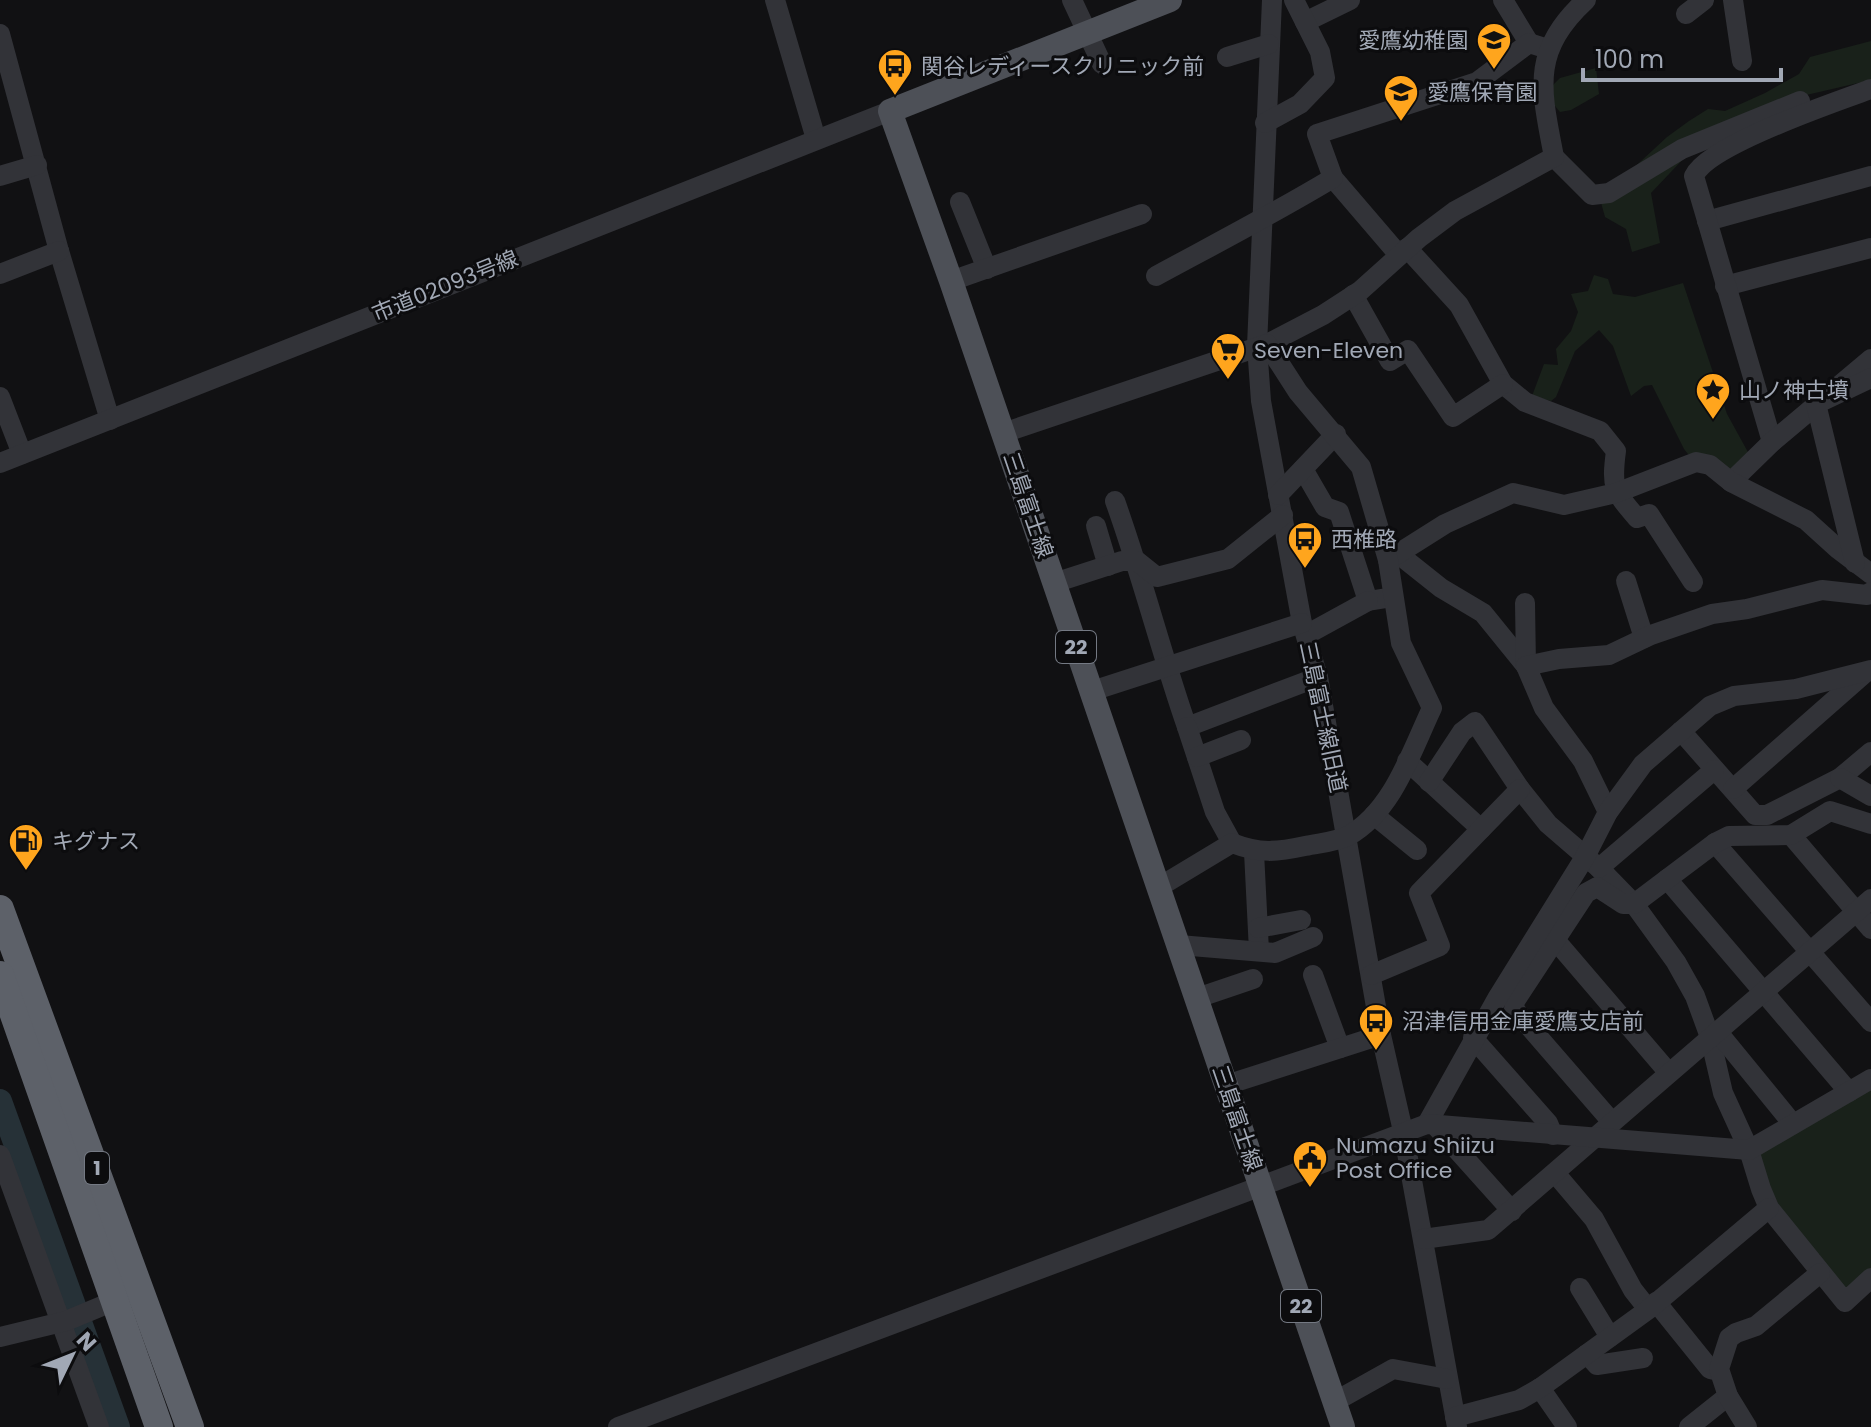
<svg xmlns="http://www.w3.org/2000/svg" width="1871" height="1427" viewBox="0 0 1871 1427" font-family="Poppins,'Noto Sans JP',sans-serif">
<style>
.green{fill:#19211a}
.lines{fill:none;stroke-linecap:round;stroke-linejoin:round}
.river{stroke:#263137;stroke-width:24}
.minor{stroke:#323338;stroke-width:20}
.major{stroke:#4d5057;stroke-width:24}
.highway{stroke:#5d6169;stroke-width:28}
.labels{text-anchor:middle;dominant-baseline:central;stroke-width:6;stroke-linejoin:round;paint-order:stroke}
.shield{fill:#0c0c0e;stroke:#747983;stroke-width:2}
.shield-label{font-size:20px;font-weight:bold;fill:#a1a8b5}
.poi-label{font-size:22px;fill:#a1a8b5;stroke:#0c0c0e;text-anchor:start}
.street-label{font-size:22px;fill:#a1a8b5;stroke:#0c0c0e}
</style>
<rect width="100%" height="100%" fill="#111113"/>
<g class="green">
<polygon points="1871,41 1871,80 1789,99 1706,135 1651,193 1660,243 1632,252 1626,229 1605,217 1600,199 1667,137 1689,121 1708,109 1725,111 1765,93 1799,74 1810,57"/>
<polygon points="1596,68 1599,94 1571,110 1560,112 1550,100 1550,88 1560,78"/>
<polygon points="1594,275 1608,279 1613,294 1635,297 1683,283 1727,414 1749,454 1730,472 1707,455 1688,454 1684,449 1652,385 1644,386 1631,396 1613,346 1599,330 1575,351 1556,397 1551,401 1532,396 1544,364 1558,365 1556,349 1571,331 1578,312 1571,294 1588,291"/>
<polygon points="1871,1083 1871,1271 1846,1295 1817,1257 1820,1254 1813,1254 1795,1235 1758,1168 1760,1146"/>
</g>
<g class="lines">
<polyline class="river" points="0,1101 118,1427"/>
<g class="minor">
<polyline points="775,0 816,139"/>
<polyline points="1072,0 1102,64"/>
<polyline points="1272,0 1257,346 1261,401 1302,623 1318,677 1381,1035 1403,1131 1457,1427"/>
<polyline points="1503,0 1529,43"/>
<polyline points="1733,0 1742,61"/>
<polyline points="1686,14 1704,0"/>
<polyline points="1305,22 1350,0"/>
<polyline points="0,34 59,251 110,420"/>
<polyline points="1227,57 1269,44"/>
<polyline points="1265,123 1300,104 1325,78 1320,52 1294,0"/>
<polyline points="1554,157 1592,195 1609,193 1682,149 1800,101"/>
<polyline points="0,176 37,165"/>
<polyline points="1333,178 1399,255"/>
<polyline points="960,202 987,269"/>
<polyline points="1707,221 1871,176"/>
<path d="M1407,248l52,57 44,79 22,18 75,29 16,20c-5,37 -2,40 21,67l12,-4 44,68"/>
<polyline points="0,274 59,251"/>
<path d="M1156,276c59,-32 119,-63 177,-98l-16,-44 160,-52 52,-39 19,6"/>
<polyline points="951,281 1142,214"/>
<polyline points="1725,286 1871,248"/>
<polyline points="1353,295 1390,361 1408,350 1453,417 1503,384"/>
<polyline points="0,397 22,454"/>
<path d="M1003,433l264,-89 56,-29 37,-24 59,-53 36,-27 99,-54c-13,-68 -24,-105 32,-157"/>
<path d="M1772,442l-78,-266c14,-31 141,-74 177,-87"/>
<polyline points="0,463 890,111"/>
<polyline points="1303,469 1325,507 1339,512 1368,601 1393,597"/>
<polyline points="1731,482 1772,442 1871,359"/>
<polyline points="1278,495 1336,434"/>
<path d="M1115,501c27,75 46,151 72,226l131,-50"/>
<polyline points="1096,526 1108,566"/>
<polyline points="1397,553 1441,588 1483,613 1526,666"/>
<polyline points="1388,560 1445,524 1513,493 1564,505 1616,493 1696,462 1710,465 1731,482 1806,520 1838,549 1871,574"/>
<polyline points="1855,563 1816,404 1871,378"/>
<polyline points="1626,581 1644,638"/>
<polyline points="1054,583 1122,561 1137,561 1157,577 1228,559 1283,515"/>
<polyline points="1525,603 1526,666"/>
<polyline points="1306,635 1368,601"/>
<polyline points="1092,691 1302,623"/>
<polyline points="1187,727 1215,812 1232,843"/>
<polyline points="1681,731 1755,815 1767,815 1840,778 1871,752"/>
<polyline points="1197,757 1241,740"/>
<polyline points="1407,761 1481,829"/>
<polyline points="1840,778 1871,796"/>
<polyline points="1429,782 1462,732 1475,722 1520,789 1548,824 1599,868 1634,904 1676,962 1695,996 1710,1037 1723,1093 1749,1150 1761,1189 1769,1208 1845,1302 1871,1278"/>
<polyline points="1733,789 1865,673"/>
<polyline points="1608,812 1583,761 1544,708 1526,666 1559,659 1609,655 1651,635 1712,614 1747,609 1822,590 1867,595 1871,592"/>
<polyline points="1374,815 1417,850"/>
<polyline points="1791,835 1871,929"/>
<polyline points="1715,843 1871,1022"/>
<polyline points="1254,852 1259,951"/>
<polyline points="1599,868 1714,770"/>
<polyline points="1667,879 1849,1092"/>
<path d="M1159,887l73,-44c28,11 45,9 73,3 13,-3 31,-4 43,-10 45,-25 63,-84 84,-128l-31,-65 -13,-83 -27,-93 -63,-75 -31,-48"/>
<polyline points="1258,928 1301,920"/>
<polyline points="1556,941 1669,1073"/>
<polyline points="1179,945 1275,953 1313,937"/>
<polyline points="1313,975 1340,1048"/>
<polyline points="1371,975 1440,946 1419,893 1520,789"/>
<polyline points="1197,998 1253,979"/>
<polyline points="1717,1031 1793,1124"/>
<polyline points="1473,1038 1548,1123 1553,1135"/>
<polyline points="1226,1085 1381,1035"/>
<polyline points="1612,1122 1514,1009 1515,1001 1586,893 1597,887 1623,904 1634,904 1715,843 1729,836 1791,835 1830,811 1871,824"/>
<polyline points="1427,1124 1498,997 1585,857 1608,812 1643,764 1710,706 1734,696 1796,689 1871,670"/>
<polyline points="1434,1124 1512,1211"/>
<polyline points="0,1155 99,1427"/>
<polyline points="1555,1173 1594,1219 1633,1290 1648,1309"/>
<polyline points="1423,1239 1488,1230 1871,899"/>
<polyline points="1580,1288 1610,1337"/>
<polyline points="1656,1302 1710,1369 1719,1371"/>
<polyline points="0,1337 66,1321 114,1301"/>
<polyline points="1587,1354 1597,1365 1643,1358"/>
<polyline points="1540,1388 1567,1427"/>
<polyline points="1334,1402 1393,1369 1447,1379"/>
<polyline points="1455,1417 1519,1400 1540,1388 1649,1309 1769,1208"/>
<polyline points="618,1427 1427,1124 1749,1150 1871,1079"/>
<polyline points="1689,1427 1728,1396"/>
<polyline points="1747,1427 1728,1396 1719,1369 1729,1338 1736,1333 1756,1326 1820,1273"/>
</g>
<polyline class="major" points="1170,0 890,111 951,281 1343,1427"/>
<g class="highway">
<polyline points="0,909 190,1427"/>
<polyline points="0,975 159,1427"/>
</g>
</g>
<defs>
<g id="school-pin" transform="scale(1.8)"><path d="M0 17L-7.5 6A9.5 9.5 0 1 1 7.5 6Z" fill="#ffa51d" stroke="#0c0c0e"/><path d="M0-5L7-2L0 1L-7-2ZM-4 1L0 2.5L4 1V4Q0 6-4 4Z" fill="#111"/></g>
<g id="bus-pin" transform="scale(1.8)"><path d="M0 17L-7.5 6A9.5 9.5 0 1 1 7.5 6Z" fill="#ffa51d" stroke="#0c0c0e"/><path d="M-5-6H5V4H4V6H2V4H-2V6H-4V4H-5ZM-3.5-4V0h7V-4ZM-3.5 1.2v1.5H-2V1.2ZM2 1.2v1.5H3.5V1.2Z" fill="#111"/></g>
<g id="supermarket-pin" transform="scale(1.8)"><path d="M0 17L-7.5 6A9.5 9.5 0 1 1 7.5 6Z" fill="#ffa51d" stroke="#0c0c0e"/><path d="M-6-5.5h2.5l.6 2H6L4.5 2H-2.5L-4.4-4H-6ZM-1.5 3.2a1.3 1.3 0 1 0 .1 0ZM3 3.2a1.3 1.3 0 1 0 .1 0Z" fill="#111"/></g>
<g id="sight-pin" transform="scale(1.8)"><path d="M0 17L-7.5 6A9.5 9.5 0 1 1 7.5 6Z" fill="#ffa51d" stroke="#0c0c0e"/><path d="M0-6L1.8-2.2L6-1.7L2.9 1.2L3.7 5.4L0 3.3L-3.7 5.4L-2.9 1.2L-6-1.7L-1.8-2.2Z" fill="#111"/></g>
<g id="fuel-pin" transform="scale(1.8)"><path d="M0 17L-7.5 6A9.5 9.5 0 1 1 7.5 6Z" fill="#ffa51d" stroke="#0c0c0e"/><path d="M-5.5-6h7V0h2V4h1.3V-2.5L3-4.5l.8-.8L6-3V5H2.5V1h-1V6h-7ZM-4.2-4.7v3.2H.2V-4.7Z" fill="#111"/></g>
<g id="civic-pin" transform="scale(1.8)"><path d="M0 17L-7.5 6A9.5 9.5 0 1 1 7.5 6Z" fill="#ffa51d" stroke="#0c0c0e"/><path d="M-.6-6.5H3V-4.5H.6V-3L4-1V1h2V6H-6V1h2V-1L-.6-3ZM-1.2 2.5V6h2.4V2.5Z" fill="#111"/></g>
</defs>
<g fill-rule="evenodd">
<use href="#school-pin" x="1494" y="40"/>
<use href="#bus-pin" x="895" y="66"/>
<use href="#school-pin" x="1401" y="92"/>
<use href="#supermarket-pin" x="1228" y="350"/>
<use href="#sight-pin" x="1713" y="390"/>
<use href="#bus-pin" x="1305" y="539"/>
<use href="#fuel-pin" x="26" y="841"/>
<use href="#bus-pin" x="1376" y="1021"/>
<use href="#civic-pin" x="1310" y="1158"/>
</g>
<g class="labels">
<g class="shield">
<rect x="1056" y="631" width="40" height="32" rx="6"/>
<rect x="85" y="1152" width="24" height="32" rx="6"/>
<rect x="1281" y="1290" width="40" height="32" rx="6"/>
</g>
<g class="shield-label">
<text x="1076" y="647">22</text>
<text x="97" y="1168">1</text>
<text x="1301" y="1306">22</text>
</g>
<g class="poi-label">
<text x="1468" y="40" text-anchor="end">愛鷹幼稚園</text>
<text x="921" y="66">関谷レディースクリニック前</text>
<text x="1427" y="92">愛鷹保育園</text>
<text x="1254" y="350">Seven-Eleven</text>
<text x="1739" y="390">山ノ神古墳</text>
<text x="1331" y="539">西椎路</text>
<text x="52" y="841">キグナス</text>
<text x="1402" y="1021">沼津信用金庫愛鷹支店前</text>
<text x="1336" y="1145">Numazu Shiizu<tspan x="1336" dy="25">Post Office</tspan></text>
</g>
<g class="street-label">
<text transform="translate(445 286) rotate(-22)">市道02093号線</text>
<text transform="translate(1028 505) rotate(71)">三島富士線</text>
<text transform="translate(1323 717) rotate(78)">三島富士線旧道</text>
<text transform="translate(1237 1118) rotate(71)">三島富士線</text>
</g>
</g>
<g transform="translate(72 1355) rotate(47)" stroke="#0c0c0e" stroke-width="6" paint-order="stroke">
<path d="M0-6L14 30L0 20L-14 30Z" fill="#a1a8b5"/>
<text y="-12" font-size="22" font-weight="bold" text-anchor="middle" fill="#a1a8b5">N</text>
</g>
<path d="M1583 68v12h198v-12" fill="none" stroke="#a1a8b5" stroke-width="4"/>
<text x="1595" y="68" font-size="24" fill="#a1a8b5" stroke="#0c0c0e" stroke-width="6" paint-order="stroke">100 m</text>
</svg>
